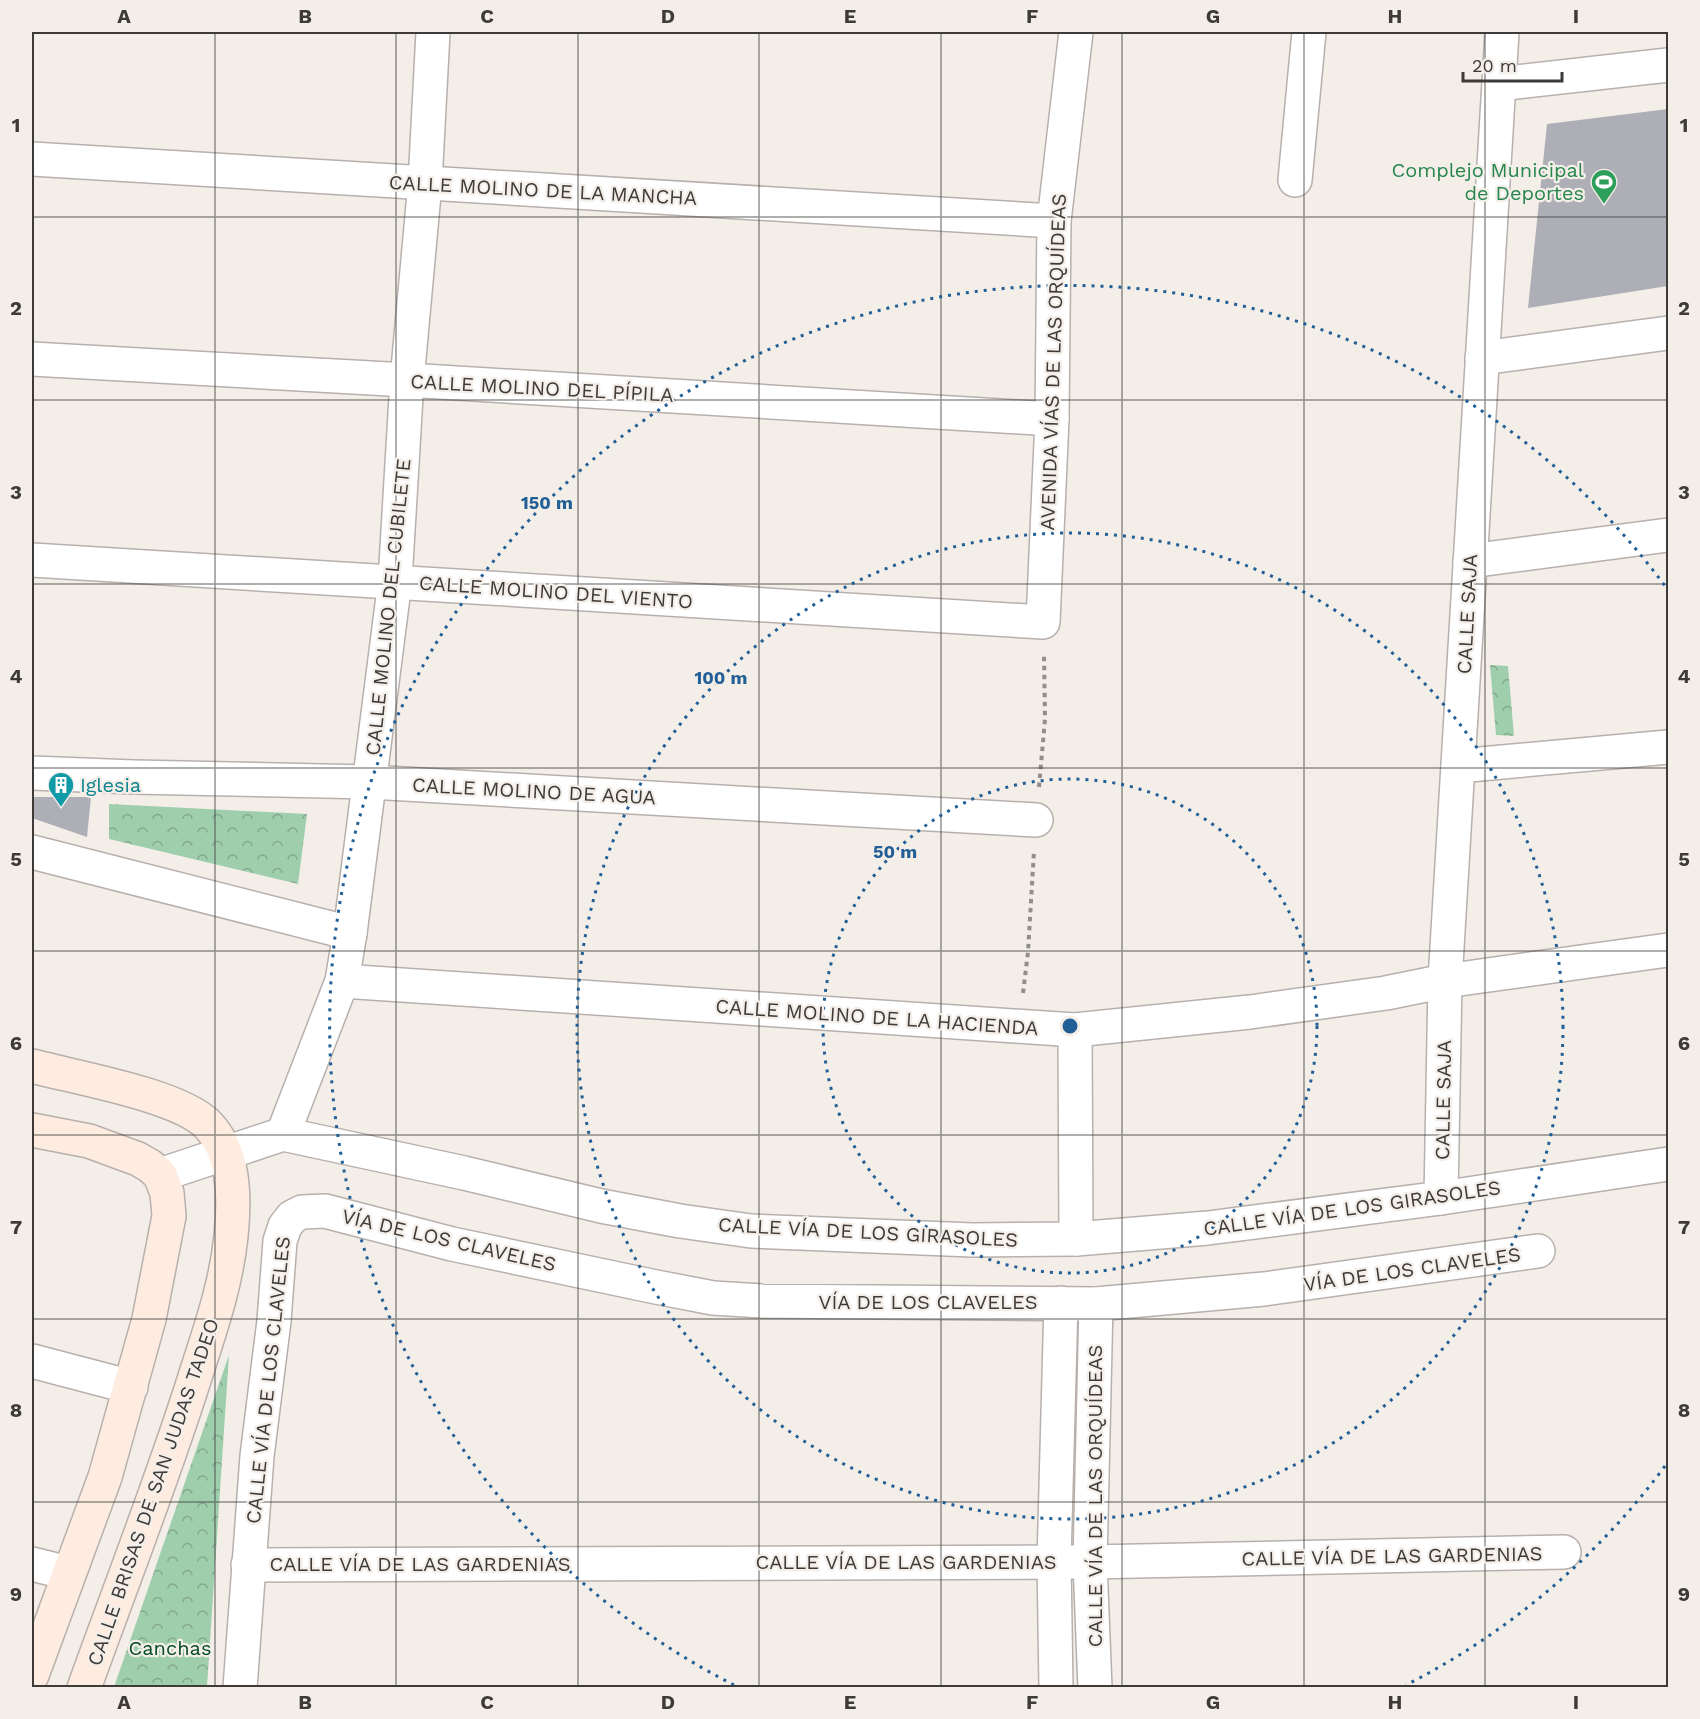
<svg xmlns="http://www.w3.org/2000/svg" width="1700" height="1719" viewBox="0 0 1700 1719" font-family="'Work Sans',sans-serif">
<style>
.park{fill:url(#park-crowns)}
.building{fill:#aeafb6}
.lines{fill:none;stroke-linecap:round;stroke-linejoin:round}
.street-casing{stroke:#b7b0ac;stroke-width:36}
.secondary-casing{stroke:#b7b0ac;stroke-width:36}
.path{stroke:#928e8a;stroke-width:4;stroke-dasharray:4.5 4.5;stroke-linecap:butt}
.street{stroke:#fff;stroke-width:33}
.secondary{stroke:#feece0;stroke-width:33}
.grid{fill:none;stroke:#3d3a38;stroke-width:1.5;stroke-opacity:0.55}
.ring{fill:none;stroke:#225f96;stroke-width:3;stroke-dasharray:3 6}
.labels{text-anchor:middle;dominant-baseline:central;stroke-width:4.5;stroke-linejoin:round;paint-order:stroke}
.leisure-label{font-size:20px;fill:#27864d;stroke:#f4eee9;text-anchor:end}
.street-label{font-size:20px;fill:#3d3a38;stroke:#f4eee9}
.culture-label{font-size:20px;fill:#0d838f;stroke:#f4eee9;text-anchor:start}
.park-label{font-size:20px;fill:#034a26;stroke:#f4eee9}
.centre{fill:#225f96;stroke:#f4eee9;stroke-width:3}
.ring-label{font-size:18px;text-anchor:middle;font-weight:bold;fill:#225f96;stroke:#f4eee9;stroke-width:4.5;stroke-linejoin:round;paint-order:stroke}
.neatline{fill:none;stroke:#3d3a38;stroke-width:2}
.grid-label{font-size:20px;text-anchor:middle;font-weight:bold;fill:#3d3a38}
</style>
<defs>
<pattern id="park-crowns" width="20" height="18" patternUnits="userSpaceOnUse" patternTransform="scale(1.5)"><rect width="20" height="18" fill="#9fcead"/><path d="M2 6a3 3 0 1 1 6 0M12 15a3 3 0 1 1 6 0" fill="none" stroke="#83a88e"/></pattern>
</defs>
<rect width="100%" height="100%" fill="#f4eee9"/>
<g class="park">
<polygon points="1490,665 1508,666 1514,736 1496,735"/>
<polygon points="109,804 307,814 298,884 109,839"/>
<polygon points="229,1355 207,1687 114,1687"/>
</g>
<g class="building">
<polygon points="1668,109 1668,286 1528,308 1547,124"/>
<polygon points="32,797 91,797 87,837 32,818"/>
</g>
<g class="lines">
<g class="street-casing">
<g id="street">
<polyline points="1499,84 1668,65"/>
<polyline points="32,159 1054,221"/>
<polyline points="1295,180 1309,32"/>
<polyline points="1482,358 1668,333"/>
<polyline points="32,359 407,380 1052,419"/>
<polyline points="32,560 1043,622 1052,419 1054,221 1076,32"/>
<polyline points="1470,561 1668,535"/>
<polyline points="1458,766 1668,747"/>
<polyline points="32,773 134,777 370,782 1036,820"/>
<polyline points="32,852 350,933"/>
<polyline points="342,981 1075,1030 1250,1012 1386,993 1445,981 1668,950"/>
<polyline points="1075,1030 1076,1239"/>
<polyline points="283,1134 342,981 350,933 395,581 407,380 425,183 433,32"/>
<polyline points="160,1175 283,1134 464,1173 601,1206 680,1221 751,1231 972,1240 1076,1239 1208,1228 1441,1198 1668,1164"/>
<polyline points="1441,1198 1445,981 1502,32"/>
<polyline points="32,1361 131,1387"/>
<polyline points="32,1564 68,1573"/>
<polyline points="248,1565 1090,1562 1564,1552"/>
<polyline points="240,1688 257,1456 274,1321 280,1241 285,1226 292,1217 302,1212 325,1211 452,1244 656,1287 713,1298 762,1301 1096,1304 1264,1289 1538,1251"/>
<polyline points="1056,1688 1054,1561 1061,1303"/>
<polyline points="1095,1688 1090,1562 1096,1304"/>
</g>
</g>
<g class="secondary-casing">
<g id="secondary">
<path d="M32,1066c41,11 146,29 175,58 28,28 28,74 24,112 -5,50 -22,97 -37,144 -33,104 -73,205 -110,308"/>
<polyline points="32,1130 89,1141 138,1159 150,1166 160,1175 167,1193 169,1216 149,1319 105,1477 32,1675"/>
</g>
</g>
<g class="path">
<polyline points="1039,787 1045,719 1044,654"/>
<polyline points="1023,993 1028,952 1034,851"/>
</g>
<use href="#street" class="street"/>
<use href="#secondary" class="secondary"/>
</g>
<path class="grid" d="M215,32v1656M396,32v1656M578,32v1656M759,32v1656M941,32v1656M1122,32v1656M1304,32v1656M1485,32v1656M32,217h1636M32,400h1636M32,584h1636M32,768h1636M32,951h1636M32,1135h1636M32,1319h1636M32,1502h1636"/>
<g class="ring">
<circle cx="1070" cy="1026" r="247"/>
<circle cx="1070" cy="1026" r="493"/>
<path d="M1665 1466A740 740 0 0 1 1406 1685M734 1685A740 740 0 1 1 1665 586"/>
</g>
<defs>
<g id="stadium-pin" transform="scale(1.35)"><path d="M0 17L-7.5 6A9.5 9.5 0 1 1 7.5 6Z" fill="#2e9e5b" stroke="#f4eee9"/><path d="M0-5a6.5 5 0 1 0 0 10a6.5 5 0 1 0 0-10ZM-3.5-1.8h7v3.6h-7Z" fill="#fff"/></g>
<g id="building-pin" transform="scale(1.35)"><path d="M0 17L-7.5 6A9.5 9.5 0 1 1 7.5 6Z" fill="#0f9aa8" stroke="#f4eee9"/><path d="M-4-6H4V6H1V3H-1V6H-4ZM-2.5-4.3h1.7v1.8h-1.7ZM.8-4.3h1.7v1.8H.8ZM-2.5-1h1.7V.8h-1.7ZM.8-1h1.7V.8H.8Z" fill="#fff"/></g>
</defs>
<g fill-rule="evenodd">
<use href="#stadium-pin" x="1604" y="182"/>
<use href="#building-pin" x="61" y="785"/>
</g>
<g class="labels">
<g class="leisure-label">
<text x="1584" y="170">Complejo Municipal<tspan x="1584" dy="23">de Deportes</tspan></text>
</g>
<g class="street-label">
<text transform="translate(543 190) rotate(3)">CALLE MOLINO DE LA MANCHA</text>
<text transform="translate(1053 362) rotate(-88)">AVENIDA VÍAS DE LAS ORQUÍDEAS</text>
<text transform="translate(542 388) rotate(3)">CALLE MOLINO DEL PÍPILA</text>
<text transform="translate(556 592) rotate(4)">CALLE MOLINO DEL VIENTO</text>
<text transform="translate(388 607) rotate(-84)">CALLE MOLINO DEL CUBILETE</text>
<text transform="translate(1467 614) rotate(-87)">CALLE SAJA</text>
<text transform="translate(534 791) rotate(3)">CALLE MOLINO DE AGUA</text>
<text transform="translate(877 1017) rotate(4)">CALLE MOLINO DE LA HACIENDA</text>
<text transform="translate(1443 1100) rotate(-89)">CALLE SAJA</text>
<text transform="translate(1352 1208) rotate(-8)">CALLE VÍA DE LOS GIRASOLES</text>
<text transform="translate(868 1232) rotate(3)">CALLE VÍA DE LOS GIRASOLES</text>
<text transform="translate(449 1240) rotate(13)">VÍA DE LOS CLAVELES</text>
<text transform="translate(1412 1269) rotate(-8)">VÍA DE LOS CLAVELES</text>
<text x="928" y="1302">VÍA DE LOS CLAVELES</text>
<text transform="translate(268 1380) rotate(-84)">CALLE VÍA DE LOS CLAVELES</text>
<text transform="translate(153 1492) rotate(-71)">CALLE BRISAS DE SAN JUDAS TADEO</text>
<text transform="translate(1095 1496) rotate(-90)">CALLE VÍA DE LAS ORQUÍDEAS</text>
<text transform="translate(1392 1556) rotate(-1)">CALLE VÍA DE LAS GARDENIAS</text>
<text x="906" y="1562">CALLE VÍA DE LAS GARDENIAS</text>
<text x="420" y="1564">CALLE VÍA DE LAS GARDENIAS</text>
</g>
<g class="culture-label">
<text x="80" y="785">Iglesia</text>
</g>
<g class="park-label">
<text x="170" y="1648">Canchas</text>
</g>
</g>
<circle cx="1070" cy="1026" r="9" class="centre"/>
<g class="ring-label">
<text x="547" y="509">150 m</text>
<text x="721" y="684">100 m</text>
<text x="895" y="858">50 m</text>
</g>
<rect width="1700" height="1719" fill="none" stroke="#f4eee9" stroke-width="66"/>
<path d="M1463 72v9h99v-9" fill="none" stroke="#3d3a38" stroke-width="3"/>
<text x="1472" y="72" font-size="18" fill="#3d3a38" stroke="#f4eee9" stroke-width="4.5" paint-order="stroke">20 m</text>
<rect x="33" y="33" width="1634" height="1653" class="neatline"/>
<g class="grid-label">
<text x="124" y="23">A</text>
<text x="305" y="23">B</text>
<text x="487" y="23">C</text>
<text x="668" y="23">D</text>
<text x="850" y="23">E</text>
<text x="1032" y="23">F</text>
<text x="1213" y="23">G</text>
<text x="1395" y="23">H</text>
<text x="1576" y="23">I</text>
<text x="16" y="132">1</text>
<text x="1684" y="132">1</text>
<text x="16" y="315">2</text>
<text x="1684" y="315">2</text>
<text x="16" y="499">3</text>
<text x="1684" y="499">3</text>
<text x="16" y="683">4</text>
<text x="1684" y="683">4</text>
<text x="16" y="866">5</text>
<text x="1684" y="866">5</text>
<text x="16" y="1050">6</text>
<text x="1684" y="1050">6</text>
<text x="16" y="1234">7</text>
<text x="1684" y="1234">7</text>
<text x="16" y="1417">8</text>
<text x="1684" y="1417">8</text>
<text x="16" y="1601">9</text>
<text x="1684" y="1601">9</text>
<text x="124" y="1709">A</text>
<text x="305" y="1709">B</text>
<text x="487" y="1709">C</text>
<text x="668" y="1709">D</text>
<text x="850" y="1709">E</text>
<text x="1032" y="1709">F</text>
<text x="1213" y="1709">G</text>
<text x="1395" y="1709">H</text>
<text x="1576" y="1709">I</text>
</g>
</svg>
